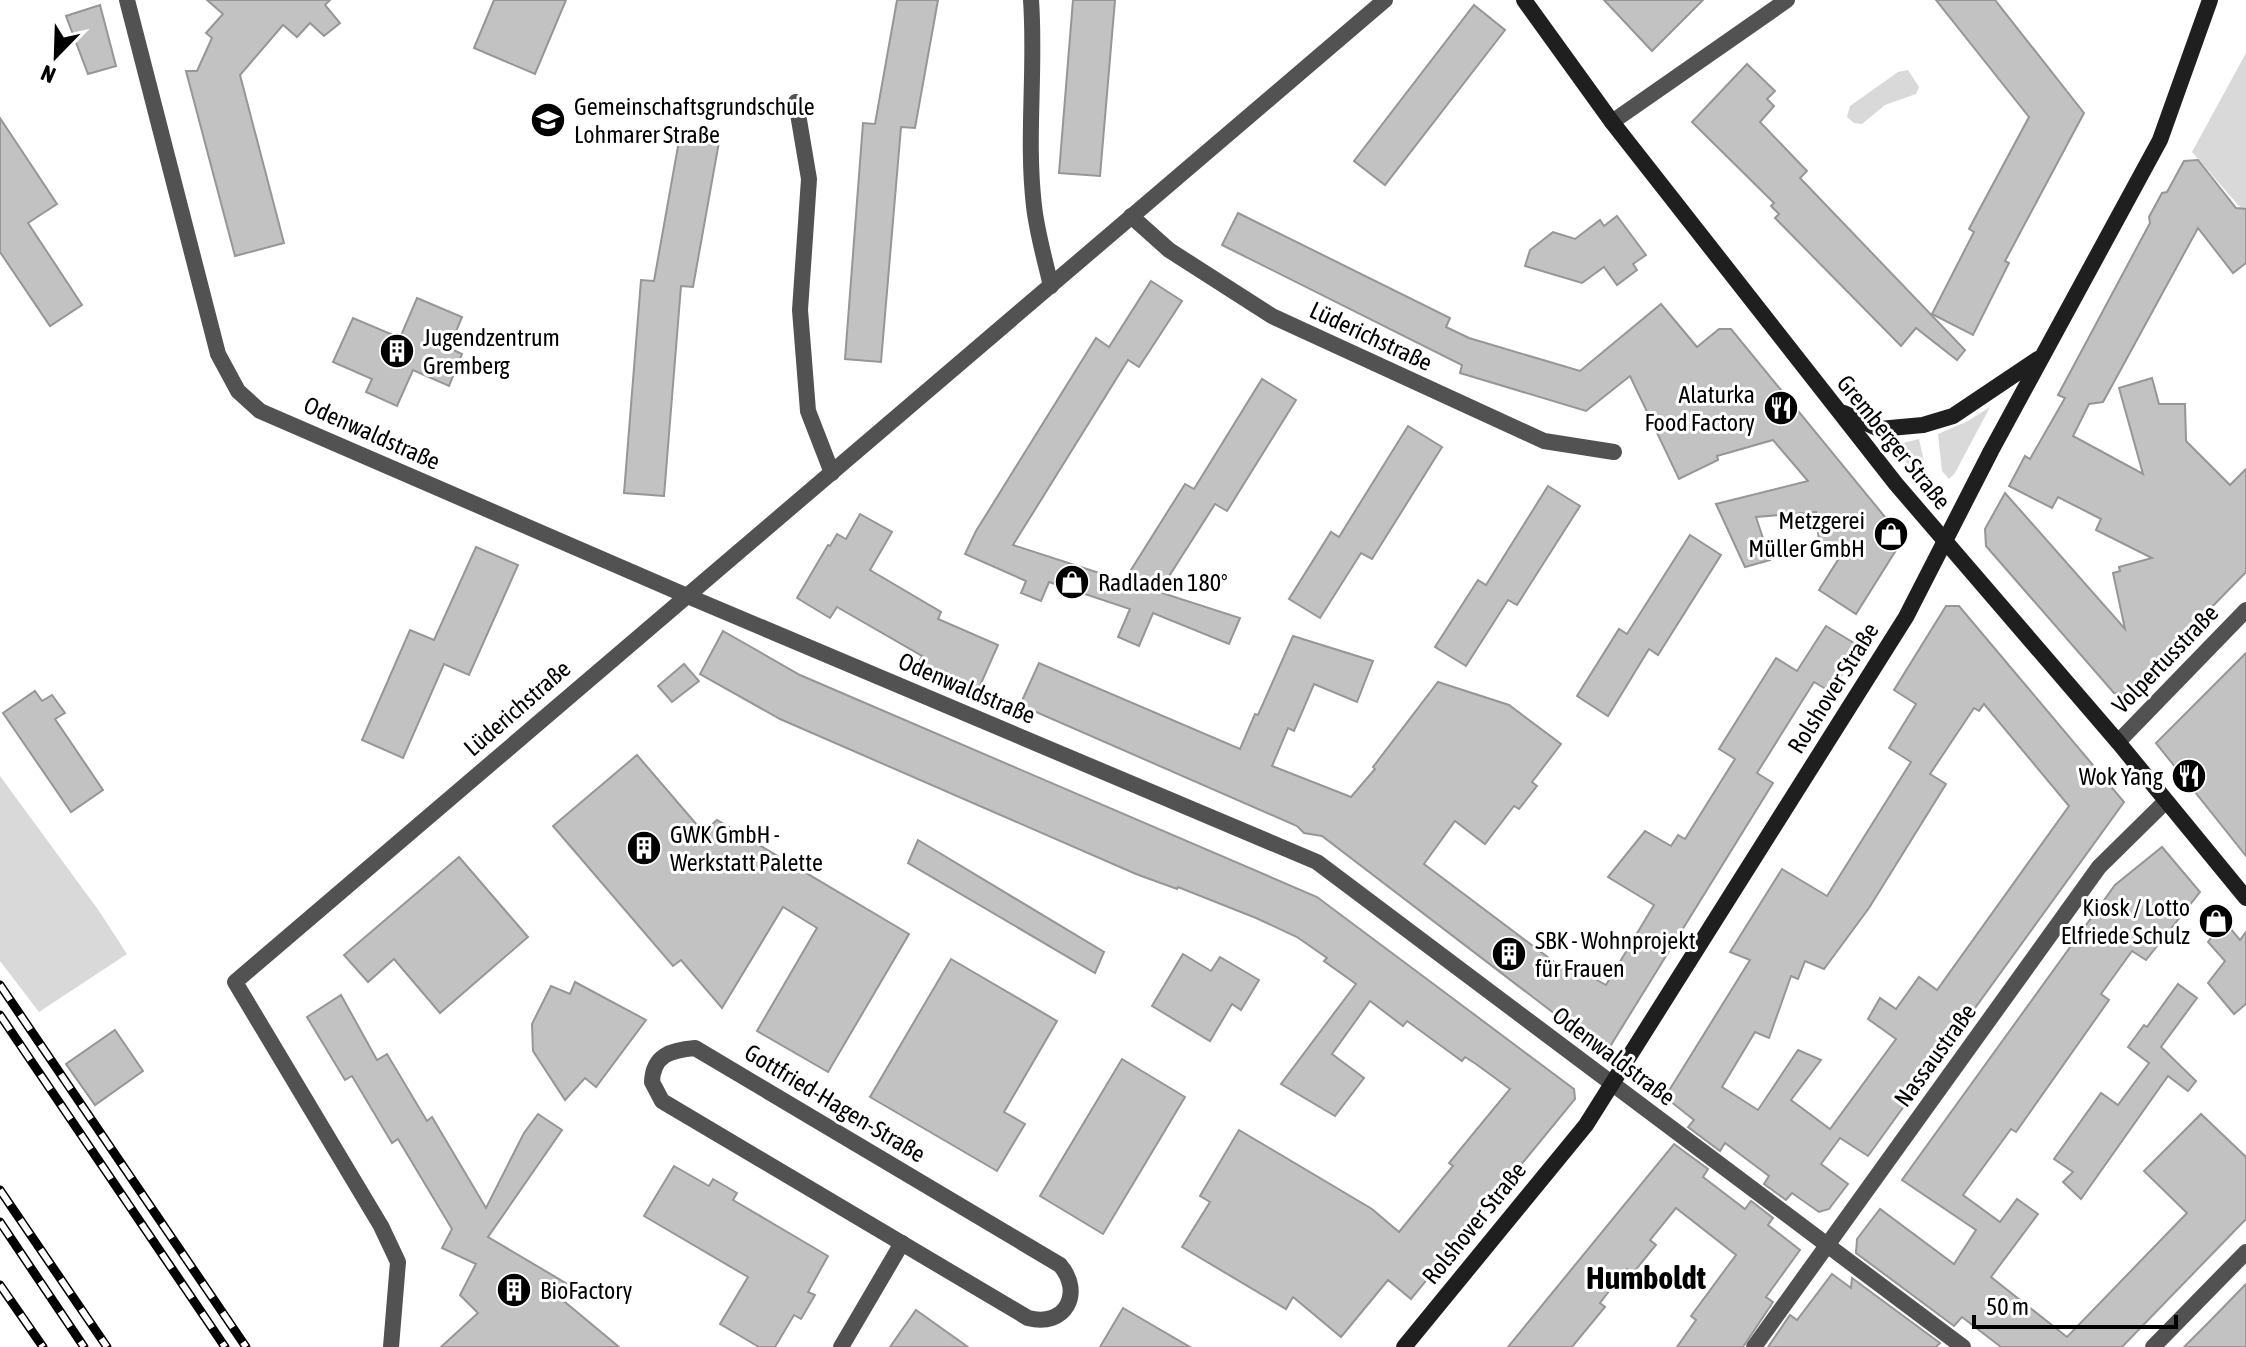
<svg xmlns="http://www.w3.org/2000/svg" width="2246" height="1347" viewBox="0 0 2246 1347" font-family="'Asap Condensed',sans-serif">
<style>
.green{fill:#d9d9d9}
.building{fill:#c2c2c2;stroke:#969696;stroke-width:2;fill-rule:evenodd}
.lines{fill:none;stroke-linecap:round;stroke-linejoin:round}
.street{stroke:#525252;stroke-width:16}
.secondary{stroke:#1f1f1f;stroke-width:16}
.rail-casing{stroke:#000;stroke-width:9}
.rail{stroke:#fff;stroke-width:6;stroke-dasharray:18;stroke-linecap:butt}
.labels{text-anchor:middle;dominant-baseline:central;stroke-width:6;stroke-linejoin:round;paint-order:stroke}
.poi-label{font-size:24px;fill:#000;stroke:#fff;text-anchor:start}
.street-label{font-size:24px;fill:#000;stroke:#fff}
.district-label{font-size:32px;font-weight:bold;fill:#000;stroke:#fff}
</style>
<rect width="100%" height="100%" fill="#fff"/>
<g class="green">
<polygon points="2246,53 2246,214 2192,152"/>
<polygon points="1908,70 1919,87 1916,94 1885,105 1862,124 1854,123 1847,117 1850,106 1898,72"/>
<polygon points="1990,407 1955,473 1949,479 1942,471 1938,434 1968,421"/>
<polygon points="1919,439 1925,466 1917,481 1898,447 1899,444"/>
<polygon points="0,776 99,911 127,954 39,1012 0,961"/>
</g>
<g class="building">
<polygon points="207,0 330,0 325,5 340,23 324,36 310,23 297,37 283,25 240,75 284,243 235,256 186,71 197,71 212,38 206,33 223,14"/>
<polygon points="494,0 566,0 535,74 474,48"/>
<polygon points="897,0 938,0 915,128 901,127 881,362 845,359 863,123 875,124"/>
<polygon points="1073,0 1115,0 1100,176 1059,173"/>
<polygon points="1604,0 1703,0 1652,51"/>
<polygon points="1936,0 1995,0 2084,113 2005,261 2009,263 1973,335 1932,314 1974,232 1969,229 2029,117"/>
<polygon points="100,5 116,66 88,74 66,16"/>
<polygon points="1474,5 1505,30 1385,185 1354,161"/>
<polygon points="1747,64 1775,91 1767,99 1774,106 1760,122 1807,171 1800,178 1965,350 1957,360 1916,328 1901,346 1775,218 1779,214 1771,206 1774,203 1692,122"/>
<polygon points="0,118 57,204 28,223 82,305 50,326 0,252"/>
<polygon points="680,135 719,142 693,287 681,286 664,496 624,493 641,280 654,281"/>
<polygon points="2198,160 2236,208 2246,209 2246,263 2233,273 2198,228 2103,402 2089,404 2073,436 2143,474 2119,388 2152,378 2159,404 2185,404 2186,441 2230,485 2246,469 2246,572 2127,694 2114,693 1986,546 1985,529 2005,493 2125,629 2113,573 2120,571 2119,567 2152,558 2096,530 2101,519 2058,497 2052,508 2009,486 2025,456 2030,459 2065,398 2058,395 2150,223 2149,217 2162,193 2167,192 2184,161"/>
<polygon points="1238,213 1450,318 1446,327 1469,338 1580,371 1661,304 1697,347 1719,329 1731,329 1903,539 1856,614 1819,590 1841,555 1819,541 1816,512 1756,517 1770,560 1745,567 1716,504 1808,481 1773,440 1717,456 1718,460 1679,479 1630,376 1586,411 1460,373 1462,365 1222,245"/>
<polygon points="1617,216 1646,255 1633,264 1637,270 1617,285 1604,267 1582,283 1525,266 1530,250 1553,232 1575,239 1600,220 1604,226"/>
<polygon points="1151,281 1182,301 1139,367 1128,360 1013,545 1124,581 1185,484 1194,489 1262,379 1296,400 1227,511 1215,504 1159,592 1240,618 1229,644 1153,613 1139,646 1118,637 1130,609 1049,582 1041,601 1021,593 1026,581 965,554 976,531 1096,338 1109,347"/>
<polygon points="417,298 462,317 449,348 462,354 449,386 413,370 397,406 366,392 372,379 333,362 353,318 400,338"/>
<polygon points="1408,426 1442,447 1372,559 1361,553 1320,618 1289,599 1331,532 1339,537"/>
<polygon points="1548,486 1580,506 1517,605 1508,600 1466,666 1435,647 1478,580 1486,585"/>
<polygon points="860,514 892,532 870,570 941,612 938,619 998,645 979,688 919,662 922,656 837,607 830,618 797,598 828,545 830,546 837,534 846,539"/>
<polygon points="1690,535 1721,555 1658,655 1649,649 1608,716 1577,696 1619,629 1627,634"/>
<polygon points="476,547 518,565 469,675 444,664 403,758 362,740 410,630 434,640"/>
<path d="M1946,606h13l165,196 -256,354 -28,-18 -19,26 27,20 -19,25 -10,3 -27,-19 -6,7 -22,-16 5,-8 -44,-33 -5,8 -32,-24 6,-7 -29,-23 85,-137 -20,-8 52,-83 45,27 84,-134 -22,-14 27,-44 -22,-14zM1984,704l85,102 -132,184 -18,-13 -23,32 -16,-11 -12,21 28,20 -66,90 -39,-29 30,-40 -23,-10 -40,60 -36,-23 33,-55 14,6 22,-62 7,3 7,-18 19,8 45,-61 77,-124 -16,-10 44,-66 5,3z"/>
<polygon points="1826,626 1859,646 1831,692 1814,682 1757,773 1773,783 1606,1053 1322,836 1304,833 1297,826 1020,705 1039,663 1240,749 1255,714 1258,715 1293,636 1373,661 1357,702 1314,684 1294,731 1288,728 1272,766 1351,797 1375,769 1373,767 1438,682 1509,705 1561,744 1532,782 1537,786 1519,809 1514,806 1485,844 1455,821 1424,864 1569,973 1579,970 1606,985 1654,905 1608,877 1645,831 1671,846 1678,835 1685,839 1735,759 1719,749 1776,658 1797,671"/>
<polygon points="723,631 800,675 1317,897 1574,1089 1575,1099 1411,1299 1388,1280 1341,1337 1293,1297 1286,1309 1182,1247 1210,1202 1200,1196 1239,1130 1372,1209 1399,1232 1453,1166 1449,1163 1510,1089 1476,1064 1465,1057 1462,1061 1407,1021 1403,1026 1370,1001 1332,1054 1364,1078 1335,1116 1281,1084 1356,984 1324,961 1327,958 1297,937 1256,918 1178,887 1177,889 1136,874 780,719 700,674"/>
<polygon points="2246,653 2246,856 2156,743"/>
<polygon points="684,664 699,681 672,702 658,686"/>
<polygon points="35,691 42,701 52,695 65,713 55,719 103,790 71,812 3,713"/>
<polygon points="637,755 703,832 717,820 909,934 828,1072 757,1031 817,928 783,907 722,1008 681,960 673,966 553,826"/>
<polygon points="918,840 1104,952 1095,973 908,863"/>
<polygon points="2162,847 2200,892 2146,960 2132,951 2101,994 2109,1000 2016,1132 2011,1129 1963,1195 2000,1222 2017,1199 2038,1214 1991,1277 2067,1337 2187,1213 2144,1171 2201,1114 2246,1157 2246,1219 2122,1347 2001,1347 1962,1317 1954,1326 1856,1253 1857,1239 1880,1209 1954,1264 1976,1230 1902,1180 2115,885"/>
<polygon points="459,857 528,937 440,1013 394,959 368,982 344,955"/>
<polygon points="2224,921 2240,940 2246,932 2246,1004 2234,1014 2208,983 2225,961 2208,942"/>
<polygon points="1183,954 1211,971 1220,957 1259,980 1241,1010 1232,1004 1210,1041 1152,1006"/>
<polygon points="951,959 1057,1021 1004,1112 1025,1124 997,1171 870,1097"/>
<polygon points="575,982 646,1020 596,1087 585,1078 565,1100 533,1051 532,1024 551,986 570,994"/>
<polygon points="2178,984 2197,998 2161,1047 2196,1081 2188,1091 2168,1076 2081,1199 2063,1182 2073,1172 2054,1159 2101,1093 2118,1105 2149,1063 2128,1047 2144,1025 2147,1027"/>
<polygon points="341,995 377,1060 387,1054 427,1121 432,1117 486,1208 524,1133 538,1114 562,1130 488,1237 569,1285 559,1297 619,1347 441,1347 478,1313 460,1295 476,1264 442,1248 452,1229 398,1139 392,1143 352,1076 345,1080 307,1017"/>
<polygon points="115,1030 143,1071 95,1105 66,1064"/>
<polygon points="1122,1059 1185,1097 1103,1234 1040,1196"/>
<polygon points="1674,1144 1708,1169 1703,1177 1745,1209 1751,1201 1773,1218 1768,1225 1800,1250 1766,1297 1773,1302 1743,1347 1677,1347 1696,1320 1691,1316 1736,1255 1676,1208 1650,1240 1656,1245 1633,1273 1627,1269 1613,1286 1600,1303 1605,1307 1572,1347 1508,1347"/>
<polygon points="674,1166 709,1186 713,1179 737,1193 733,1200 828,1256 808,1292 815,1295 801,1319 794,1315 775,1347 759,1347 720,1324 748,1277 644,1216"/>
<polygon points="1832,1274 1851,1288 1852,1278 1940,1343 1936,1347 1768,1347 1790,1315 1797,1320"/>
<polygon points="2246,1284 2246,1347 2184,1347 2208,1323"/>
<polygon points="1123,1308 1190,1347 1100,1347"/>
<polygon points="916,1310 968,1347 890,1347"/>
</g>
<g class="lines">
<g class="street">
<polyline points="127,0 218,354 238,391 260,411 685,595 1317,862 1963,1347"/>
<path d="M1031,0c5,69 -5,138 3,206 3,27 11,54 17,80"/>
<polyline points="796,102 809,179 800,310 808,411 832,473"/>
<polyline points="1612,122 1787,0"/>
<polyline points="1131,216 1169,250 1272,316 1544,441 1614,452"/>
<polyline points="2118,742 2246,610"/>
<path d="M695,1048l365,217c24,28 5,63 -32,53l-366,-217 -10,-19c1,-27 19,-32 43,-34z"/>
<polyline points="391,1347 398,1262 381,1226 235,982 1385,0"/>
<polyline points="841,1347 902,1243"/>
<polyline points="1754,1347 2099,867 2166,801"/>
<polyline points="2153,1347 2246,1252"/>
</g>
<g class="secondary">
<polyline points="1524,0 1612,122 1896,484 2118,742 2246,898"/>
<polyline points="1844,413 1879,429 1923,425 1953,416 2038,359"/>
<polyline points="1404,1347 1586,1125 1906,617 1991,451 2160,140 2210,0"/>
</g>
<g class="rail-casing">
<g id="rail">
<polyline points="0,985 246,1347"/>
<polyline points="0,1015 225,1347"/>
<polyline points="0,1190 107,1347"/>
<polyline points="0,1222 84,1347"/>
<polyline points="0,1285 43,1347"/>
</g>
</g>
<use href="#rail" class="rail"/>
</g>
<defs>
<g id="school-disc" transform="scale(1.8)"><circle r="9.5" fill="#000" stroke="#fff"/><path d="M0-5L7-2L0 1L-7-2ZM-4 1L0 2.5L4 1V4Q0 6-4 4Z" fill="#fff"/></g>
<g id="building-disc" transform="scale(1.8)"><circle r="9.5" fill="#000" stroke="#fff"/><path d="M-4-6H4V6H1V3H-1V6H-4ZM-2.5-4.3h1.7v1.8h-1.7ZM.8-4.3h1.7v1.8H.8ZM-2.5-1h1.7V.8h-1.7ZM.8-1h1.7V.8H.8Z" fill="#fff"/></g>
<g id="restaurant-disc" transform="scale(1.8)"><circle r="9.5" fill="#000" stroke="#fff"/><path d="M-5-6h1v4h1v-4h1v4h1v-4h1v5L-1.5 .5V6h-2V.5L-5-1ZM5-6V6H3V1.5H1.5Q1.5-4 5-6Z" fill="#fff"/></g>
<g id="shop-disc" transform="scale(1.8)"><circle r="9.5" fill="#000" stroke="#fff"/><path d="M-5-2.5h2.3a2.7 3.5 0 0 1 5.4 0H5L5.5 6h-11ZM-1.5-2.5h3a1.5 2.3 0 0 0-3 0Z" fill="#fff"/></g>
</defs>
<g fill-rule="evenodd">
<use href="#school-disc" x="548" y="120"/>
<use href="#building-disc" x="397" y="351"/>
<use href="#restaurant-disc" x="1781" y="408"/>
<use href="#shop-disc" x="1891" y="534"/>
<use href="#shop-disc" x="1072" y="582"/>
<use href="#restaurant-disc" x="2189" y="776"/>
<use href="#building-disc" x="644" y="848"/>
<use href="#shop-disc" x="2216" y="921"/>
<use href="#building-disc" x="1509" y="954"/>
<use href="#building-disc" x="514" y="1290"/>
</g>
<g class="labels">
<g class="poi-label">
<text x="574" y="106">Gemeinschaftsgrundschule<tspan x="574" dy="28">Lohmarer Straße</tspan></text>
<text x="423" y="337">Jugendzentrum<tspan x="423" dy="28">Gremberg</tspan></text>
<text x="1755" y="394" text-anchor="end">Alaturka<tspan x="1755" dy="28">Food Factory</tspan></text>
<text x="1865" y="520" text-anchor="end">Metzgerei<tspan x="1865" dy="28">Müller GmbH</tspan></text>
<text x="1098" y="582">Radladen 180°</text>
<text x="2163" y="776" text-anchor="end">Wok Yang</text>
<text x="670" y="834">GWK GmbH -<tspan x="670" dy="28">Werkstatt Palette</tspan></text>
<text x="2190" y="907" text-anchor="end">Kiosk / Lotto<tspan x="2190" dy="28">Elfriede Schulz</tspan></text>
<text x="1535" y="940">SBK - Wohnprojekt<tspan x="1535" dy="28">für Frauen</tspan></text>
<text x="540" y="1290">BioFactory</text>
</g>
<g class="street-label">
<text transform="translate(1371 336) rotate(25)">Lüderichstraße</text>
<text transform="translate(372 433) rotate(24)">Odenwaldstraße</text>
<text transform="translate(1894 442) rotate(51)">Gremberger Straße</text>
<text transform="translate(2165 659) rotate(-46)">Volpertusstraße</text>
<text transform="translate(967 688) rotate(23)">Odenwaldstraße</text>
<text transform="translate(1833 688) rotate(-58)">Rolshover Straße</text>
<text transform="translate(517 708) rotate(-41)">Lüderichstraße</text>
<text transform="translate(1935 1055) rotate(-54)">Nassaustraße</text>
<text transform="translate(1614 1056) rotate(37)">Odenwaldstraße</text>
<text transform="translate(835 1103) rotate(31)">Gottfried-Hagen-Straße</text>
<text transform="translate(1474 1223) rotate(-51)">Rolshover Straße</text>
</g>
<g class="district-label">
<text x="1646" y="1277">Humboldt</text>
</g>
</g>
<g transform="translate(56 56) rotate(203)" stroke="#ffffff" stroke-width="6" paint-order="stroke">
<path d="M0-6L14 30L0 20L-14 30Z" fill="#000000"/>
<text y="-12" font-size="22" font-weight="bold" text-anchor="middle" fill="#000000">N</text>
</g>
<path d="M1974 1315v12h202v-12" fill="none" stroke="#000000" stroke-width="4"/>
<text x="1986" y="1315" font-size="24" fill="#000000" stroke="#ffffff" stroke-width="6" paint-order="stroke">50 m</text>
</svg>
